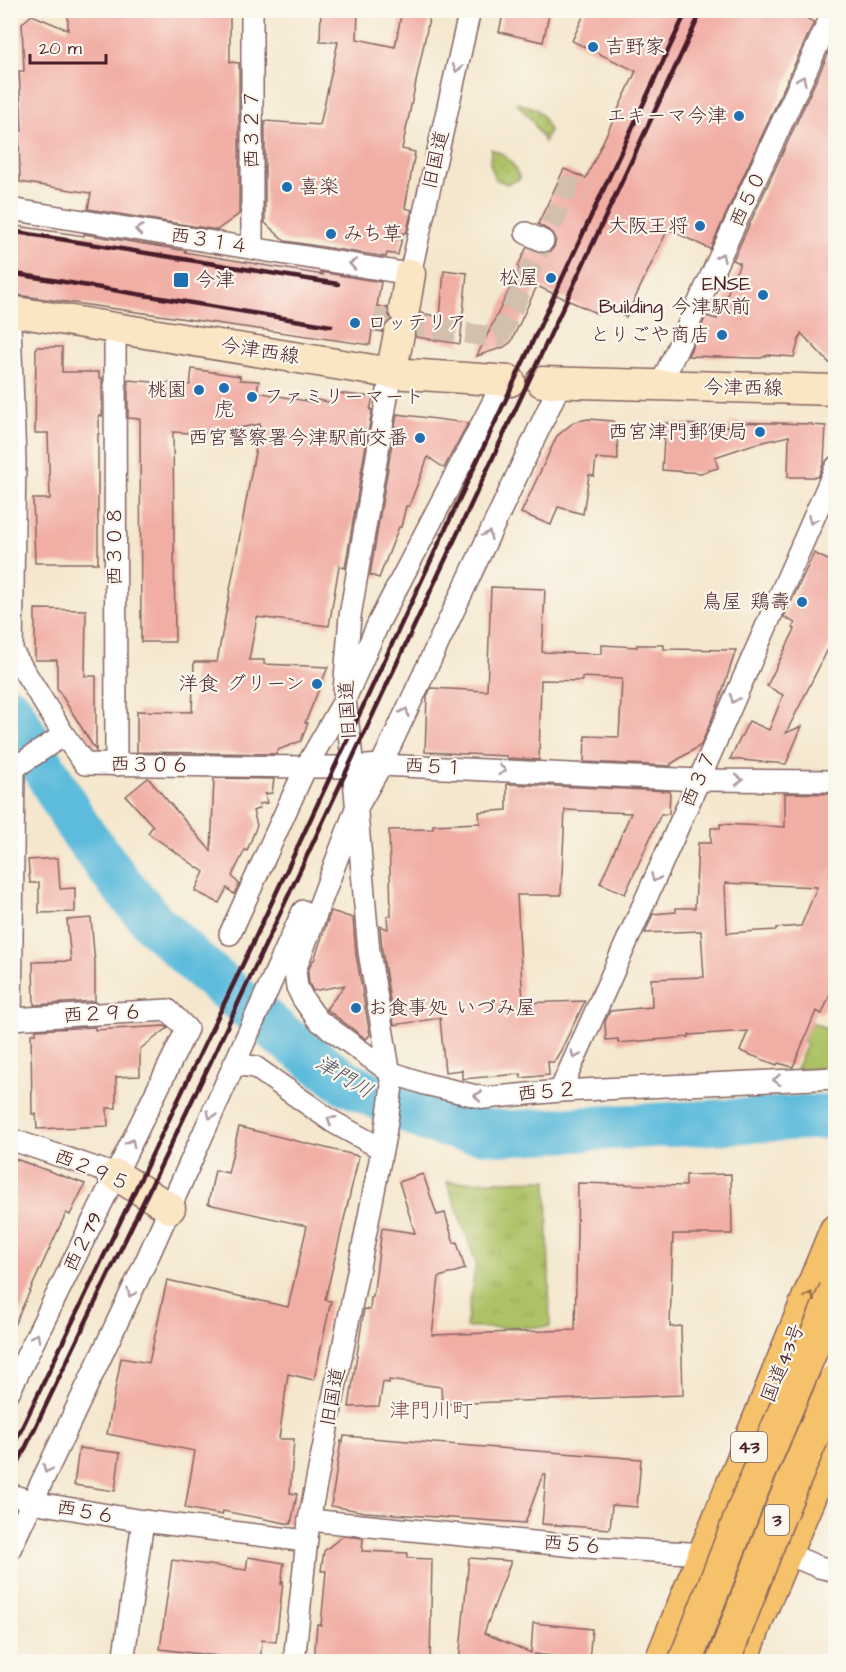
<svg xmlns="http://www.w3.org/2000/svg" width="846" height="1672" viewBox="0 0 846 1672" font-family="'Architects Daughter','Klee One',sans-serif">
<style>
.grass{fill:#adc266;stroke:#7c7048;stroke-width:1.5}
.park{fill:url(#park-tufts);stroke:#7c7048;stroke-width:1.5}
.garden{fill:url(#garden-dots);stroke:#7c7048;stroke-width:1.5}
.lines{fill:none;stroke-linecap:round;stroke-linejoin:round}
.river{stroke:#5dbbdb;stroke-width:45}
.building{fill:#f1aea5;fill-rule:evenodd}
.street-tunnel{stroke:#d2bfad;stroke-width:21;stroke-dasharray:21 10;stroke-linecap:butt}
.street-casing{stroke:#866564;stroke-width:24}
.secondary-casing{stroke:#866564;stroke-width:33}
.highway-casing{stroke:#866564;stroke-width:36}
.street{stroke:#fff;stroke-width:21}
.secondary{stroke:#fbe6c4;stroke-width:30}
.highway{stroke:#f5c16b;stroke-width:33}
.rail{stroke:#4a1f2b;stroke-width:4.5}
.highway-bridge-casing{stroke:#866564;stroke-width:36;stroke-linecap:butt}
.highway-bridge{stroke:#f5c16b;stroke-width:33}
.oneway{stroke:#ae9aa0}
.oneway2{stroke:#976848}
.poi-dot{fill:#1f6fb2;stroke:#fbf7ec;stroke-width:2}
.labels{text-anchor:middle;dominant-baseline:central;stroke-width:4.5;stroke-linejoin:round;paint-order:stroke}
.shield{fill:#fbf7ec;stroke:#7f6065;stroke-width:1.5}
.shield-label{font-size:18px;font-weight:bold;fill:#4a1f2b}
.poi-label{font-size:20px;fill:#4a1f2b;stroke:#fbf7ec;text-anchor:end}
.street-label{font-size:20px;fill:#4a1f2b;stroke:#fbf7ec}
.water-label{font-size:21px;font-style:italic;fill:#515669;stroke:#fbf7ec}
.neighbourhood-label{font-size:21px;fill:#845156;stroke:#fbf7ec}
</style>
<defs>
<pattern id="park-tufts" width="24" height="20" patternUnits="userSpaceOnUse" patternTransform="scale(1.5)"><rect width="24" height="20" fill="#adc266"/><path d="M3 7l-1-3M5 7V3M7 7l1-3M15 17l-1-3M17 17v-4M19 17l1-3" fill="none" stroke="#96a659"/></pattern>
<pattern id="garden-dots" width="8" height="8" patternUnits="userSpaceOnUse" patternTransform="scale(1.5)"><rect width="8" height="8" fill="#adc266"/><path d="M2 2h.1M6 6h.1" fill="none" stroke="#96a659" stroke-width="1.8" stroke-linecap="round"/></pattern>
</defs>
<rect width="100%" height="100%" fill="#fbf7ec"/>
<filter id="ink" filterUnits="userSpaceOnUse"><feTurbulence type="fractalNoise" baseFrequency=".0167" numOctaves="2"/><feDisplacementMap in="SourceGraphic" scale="12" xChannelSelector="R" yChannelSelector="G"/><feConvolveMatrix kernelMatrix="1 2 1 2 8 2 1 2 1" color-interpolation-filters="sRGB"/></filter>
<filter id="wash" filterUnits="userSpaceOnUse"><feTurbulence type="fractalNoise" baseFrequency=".008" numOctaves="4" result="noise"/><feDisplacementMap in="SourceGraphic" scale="24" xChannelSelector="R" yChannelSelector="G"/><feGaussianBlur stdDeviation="1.35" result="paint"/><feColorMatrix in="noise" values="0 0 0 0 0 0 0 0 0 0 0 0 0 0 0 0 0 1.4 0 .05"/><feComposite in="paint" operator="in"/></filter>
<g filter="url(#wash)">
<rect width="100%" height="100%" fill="#f4e7ce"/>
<polygon class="grass" points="811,1022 835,1032 835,1068 796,1069 807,1044 803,1041"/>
<polygon class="park" points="547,1180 550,1327 466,1328 476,1262 447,1182"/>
<g class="garden">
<path d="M517,103c22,5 23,6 32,27l-5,12 -11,-20z"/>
<path d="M491,149c17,6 22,14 29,30l-13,5 -12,-5 -5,-16z"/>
</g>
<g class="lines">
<polyline class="river" points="10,709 77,825 113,874 152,921 195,962 280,1034 345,1082 428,1120 459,1129 506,1133 836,1116"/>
</g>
<g id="blocks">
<g class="building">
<polygon points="68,10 191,10 191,14 230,14 230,62 239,63 239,214 217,230 88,209 91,193 20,182 19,131 22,131 19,71 24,71 22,23 32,15 68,30"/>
<polygon points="321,10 358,10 357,39 395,47 402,10 431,10 402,149 415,152 405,208 412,210 406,233 403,233 398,255 387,253 386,257 285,241 265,223 265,121 320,125 338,42 320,41"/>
<polygon points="504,10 550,10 543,42 499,32"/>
<polygon points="586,10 790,10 814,22 710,249 668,229 626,317 601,306 598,314 537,286 511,342 504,347 477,356 519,270 518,266 527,247 543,254 550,252 554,247 556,239 553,233 538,224 564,169 586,178 636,71 572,41"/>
<polygon points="836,37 836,370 801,333 794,357 768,355 761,358 752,358 688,356 706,316 717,319 740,263 733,260"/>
<polygon points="10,225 84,236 84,234 187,251 184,252 323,275 320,272 381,282 377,306 387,308 388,315 390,320 386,323 382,332 372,330 370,345 10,294"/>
<polygon points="444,270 467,273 460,344 416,337 415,329 413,324 418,320 421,313 440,317"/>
<polygon points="36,347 62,347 62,372 99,372 99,378 102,378 102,416 99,415 99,434 98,434 98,563 35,563 33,499 50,499 48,433 35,433"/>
<polygon points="192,369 240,376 240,380 259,381 257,392 311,402 312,399 334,403 336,393 373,397 370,410 372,410 345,568 339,566 329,626 257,617 249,660 264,660 264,664 328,667 305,723 308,723 301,741 278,750 277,754 137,752 137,711 192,712 194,662 217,662 260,424 208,434 173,432 175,642 141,642 140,419 128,418 128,380 190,385"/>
<polygon points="397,414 468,423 444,468 428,457 409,506 406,506 401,527 399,527 379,578 370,575"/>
<polygon points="588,419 613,421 617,429 618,460 596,458 594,476 589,475 583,514 558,507 551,525 521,513 557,436 574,422"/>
<polygon points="730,422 812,424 812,425 826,426 824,462 818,477 788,477 789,436 751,445 715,457 718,468 701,473 662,470 665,423 731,427"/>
<polygon points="814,553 836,564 836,633 786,733 802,726 786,764 730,759 749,721 769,730 783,695 767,686 795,629 793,628 795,623 784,617"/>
<polygon points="491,587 545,589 542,652 602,654 602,645 637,647 637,645 664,645 664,649 736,650 718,704 701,745 671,764 671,766 584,762 585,736 619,737 622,679 582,677 582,681 541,680 539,760 507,758 507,756 425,752 427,696 431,688 487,691"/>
<polygon points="35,609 86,610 85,676 96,676 96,751 57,688 57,660 35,660"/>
<polygon points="148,778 211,851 214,778 274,779 272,793 265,794 267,803 259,804 260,808 253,811 257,825 247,851 245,850 232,876 239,884 234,894 227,888 219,903 195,891 204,872 148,833 153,826 126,796"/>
<polygon points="507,784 670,791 669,814 661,814 625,894 600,883 631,813 565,810 561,895 517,895 523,1003 585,1001 561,1050 554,1062 548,1062 549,1075 521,1078 521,1074 462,1079 462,1070 445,1072 440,1018 394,1025 382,950 380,926 388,929 387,917 391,916 389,830 433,829 433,825 480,823 479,812 507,810"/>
<path d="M785,793l51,1v186l-14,34 -6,-3 -23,56 -15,-4 -1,2 -37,-14 8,-20 -59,4v2l-71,6v-4l-12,1 -1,-18 5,-11 42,-4 -1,-28 53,-2 -3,-46 -56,2 8,-19 23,-2v-4h19l3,-65h13v-15h9v-4l65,3zM725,883l92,4 -16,39 -25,2v2l-49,3z"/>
<polygon points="58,858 60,889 75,888 75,912 39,913 39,883 30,883 28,860"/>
<polygon points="331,911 353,918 356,954 370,1035 366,1039 326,1009 345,985 313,991 309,983 308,972 312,961 314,960"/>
<polygon points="91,918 95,964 95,1001 34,1005 33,962 71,961 67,920"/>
<polygon points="166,1026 168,1028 140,1049 140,1076 116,1077 116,1108 107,1108 108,1126 37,1129 36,1114 32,1114 31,1034 36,1034 36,1030 95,1027 95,1030"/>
<polygon points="239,1127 359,1156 325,1300 331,1301 314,1380 288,1374 279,1439 294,1439 290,1493 297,1494 291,1524 223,1511 222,1515 185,1508 195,1451 107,1434 121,1358 149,1363 167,1280 288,1307 307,1226 208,1204 215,1170 228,1173"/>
<polygon points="10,1157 85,1184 70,1215 66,1213 10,1334"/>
<polygon points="423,1174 437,1215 445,1213 454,1243 457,1242 465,1269 439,1277 432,1335 575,1330 578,1183 686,1186 686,1175 731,1174 732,1234 673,1234 670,1327 681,1326 683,1395 442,1404 441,1387 389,1380 389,1383 383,1382 379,1406 349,1407 364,1309 370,1310 371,1297 373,1297 382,1228 415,1233 399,1182"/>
<polygon points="344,1436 641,1459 637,1507 612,1505 610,1529 542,1524 546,1475 543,1474 525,1523 365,1512 331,1506 341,1441 343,1442"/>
<polygon points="79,1448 120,1453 115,1491 74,1485"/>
<polygon points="343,1536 363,1538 362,1551 408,1553 407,1558 432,1559 430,1662 314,1662 317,1624 321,1625 326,1571 321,1571 324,1551"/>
<polygon points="248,1557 284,1563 281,1584 283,1582 276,1642 262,1640 260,1662 216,1662 217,1656 160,1649 172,1560 246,1570"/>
<polygon points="469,1558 511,1561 484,1633 531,1653 533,1623 592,1629 589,1660 534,1654 550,1662 459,1662"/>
</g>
</g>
</g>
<g filter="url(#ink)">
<use href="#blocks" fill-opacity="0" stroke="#866564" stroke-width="1.5"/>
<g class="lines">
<polyline class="street-tunnel" points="374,318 490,337 498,336 502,331 569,186 587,194"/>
<g class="street-casing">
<g id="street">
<polyline points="10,209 410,274 470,10"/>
<polyline points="526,233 543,241"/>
<polyline points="252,248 252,10"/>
<polyline points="10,326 15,461 12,650"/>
<polyline points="115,327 116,765"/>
<polyline points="560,384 381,765 355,811 298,962 295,971 297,987 303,999 318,1020 390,1072 425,1084 485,1098 560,1091 836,1078"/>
<polyline points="660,386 834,10"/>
<polyline points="10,648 64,735 85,764 306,767 353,767 381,765 699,780 836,781"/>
<polyline points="10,768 14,768 11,1019"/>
<polyline points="14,768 64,735"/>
<polyline points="230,934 306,767 345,699 379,622 504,381"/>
<polyline points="10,1019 168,1010 187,1029 10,1390"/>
<polyline points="234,1064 255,1067 333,1122 382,1149"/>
<polyline points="560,1091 699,780 836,467"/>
<polyline points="10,1139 116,1175"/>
<polyline points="10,1494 32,1502 143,1521 306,1541"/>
<polyline points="309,1520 585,1547 706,1554 785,1553 819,1567 836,1571"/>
<polyline points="10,1549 147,1259 303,911"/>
<polyline points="123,1662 143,1521"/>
<polyline points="294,1662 309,1520 385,1135 392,1086 369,952 353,767 344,691 350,616 391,373"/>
</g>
</g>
<g class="secondary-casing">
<g id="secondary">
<polyline points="404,310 410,274"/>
<polyline points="10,311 391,373 510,381"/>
<polyline points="391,373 399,334"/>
<polyline points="542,382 836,390"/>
<polyline points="116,1175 170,1208"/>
</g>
</g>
<g class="highway-casing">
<g id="highway">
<polyline points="661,1662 836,1231"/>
<polyline points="741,1662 757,1618 836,1433"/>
</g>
</g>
<use href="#street" class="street"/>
<use href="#secondary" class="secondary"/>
<use href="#highway" class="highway"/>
<g class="rail">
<polyline points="10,231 338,284"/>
<polyline points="10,273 331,326"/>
<polyline points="10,1453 251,947 687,10"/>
<polyline points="10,1480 211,1061 702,10"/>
</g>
<g class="highway-bridge-casing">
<g id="highway-bridge">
<polyline points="685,1662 746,1504 836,1290"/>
<polyline points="723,1662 777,1520 836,1380"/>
</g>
</g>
<use href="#highway-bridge" class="highway-bridge"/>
</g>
<defs><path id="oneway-chevron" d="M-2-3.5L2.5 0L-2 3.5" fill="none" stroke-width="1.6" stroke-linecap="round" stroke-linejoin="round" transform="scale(1.5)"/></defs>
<g class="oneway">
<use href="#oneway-chevron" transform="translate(457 68) rotate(103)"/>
<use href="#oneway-chevron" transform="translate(802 80) rotate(-65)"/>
<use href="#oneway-chevron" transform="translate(139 230) rotate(-171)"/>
<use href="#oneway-chevron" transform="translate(721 257) rotate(-65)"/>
<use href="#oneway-chevron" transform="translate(353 264) rotate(-171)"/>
<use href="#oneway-chevron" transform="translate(812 520) rotate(114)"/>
<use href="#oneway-chevron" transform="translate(488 535) rotate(-65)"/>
<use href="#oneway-chevron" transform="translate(734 699) rotate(113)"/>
<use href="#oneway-chevron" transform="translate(405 712) rotate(-65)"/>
<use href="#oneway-chevron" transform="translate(502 770) rotate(3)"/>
<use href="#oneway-chevron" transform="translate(739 780)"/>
<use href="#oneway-chevron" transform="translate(655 878) rotate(114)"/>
<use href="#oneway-chevron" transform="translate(575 1055) rotate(114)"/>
<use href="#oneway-chevron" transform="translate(777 1080) rotate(177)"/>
<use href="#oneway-chevron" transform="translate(478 1096) rotate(-170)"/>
<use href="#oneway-chevron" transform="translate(211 1115) rotate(114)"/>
<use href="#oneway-chevron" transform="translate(331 1120) rotate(-147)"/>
<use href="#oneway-chevron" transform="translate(131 1143) rotate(-64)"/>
<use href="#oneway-chevron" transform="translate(131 1293) rotate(115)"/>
<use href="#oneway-chevron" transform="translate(36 1337) rotate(-64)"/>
<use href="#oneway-chevron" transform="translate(47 1469) rotate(115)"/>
</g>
<use class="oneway2" href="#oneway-chevron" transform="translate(810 1296) rotate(-68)"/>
</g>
<g class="poi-dot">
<circle cx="593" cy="47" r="6"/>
<circle cx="739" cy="116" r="6"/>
<circle cx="287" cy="187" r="6"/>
<circle cx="700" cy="226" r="6"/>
<circle cx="331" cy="234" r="6"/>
<circle cx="551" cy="278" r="6"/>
<rect x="173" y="272" width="16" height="16" rx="3"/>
<circle cx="763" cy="295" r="6"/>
<circle cx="355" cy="323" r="6"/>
<circle cx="722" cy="335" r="6"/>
<circle cx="224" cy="388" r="6"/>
<circle cx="199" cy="390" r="6"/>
<circle cx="252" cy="397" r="6"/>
<circle cx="760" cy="432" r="6"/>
<circle cx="420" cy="438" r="6"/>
<circle cx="802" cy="602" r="6"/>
<circle cx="317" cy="684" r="6"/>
<circle cx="356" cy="1008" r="6"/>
</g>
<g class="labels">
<g class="shield">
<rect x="731" y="1432" width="36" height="30" rx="4.5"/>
<rect x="765" y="1505" width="24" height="30" rx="4.5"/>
</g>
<g class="shield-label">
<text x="749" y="1447">43</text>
<text x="777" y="1520">3</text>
</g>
<g class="poi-label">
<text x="605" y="47" text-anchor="start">吉野家</text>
<text x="727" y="116">エキーマ今津</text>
<text x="299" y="187" text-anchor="start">喜楽</text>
<text x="688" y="226">大阪王将</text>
<text x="343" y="234" text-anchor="start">みち草</text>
<text x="539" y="278">松屋</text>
<text x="195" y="280" text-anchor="start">今津</text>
<text x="751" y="284">ENSE<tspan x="751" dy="23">Building 今津駅前</tspan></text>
<text x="367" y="323" text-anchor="start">ロッテリア</text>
<text x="710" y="335">とりごや商店</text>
<text x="187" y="390">桃園</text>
<text x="264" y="397" text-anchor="start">ファミリーマート</text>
<text x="224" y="410" text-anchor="middle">虎</text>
<text x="748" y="432">西宮津門郵便局</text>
<text x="408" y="438">西宮警察署今津駅前交番</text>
<text x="790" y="602">鳥屋 鶏壽</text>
<text x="305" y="684">洋食 グリーン</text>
<text x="368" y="1008" text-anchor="start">お食事処 いづみ屋</text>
</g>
<g class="street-label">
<text transform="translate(252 129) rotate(-90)">西３２７</text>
<text transform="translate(436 160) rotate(-77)">旧国道</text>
<text transform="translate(748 199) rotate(-65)">西５０</text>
<text transform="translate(210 241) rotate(9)">西３１４</text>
<text transform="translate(260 351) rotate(9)">今津西線</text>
<text transform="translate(743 388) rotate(1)">今津西線</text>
<text transform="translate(115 546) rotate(-90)">西３０８</text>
<text transform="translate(348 710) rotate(-93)">旧国道</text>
<text transform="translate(150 765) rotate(1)">西３０６</text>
<text transform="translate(434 767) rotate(3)">西５１</text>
<text transform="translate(699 779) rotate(-66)">西３７</text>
<text transform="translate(103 1014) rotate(-3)">西２９６</text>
<text transform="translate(547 1092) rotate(-5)">西５２</text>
<text transform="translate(92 1170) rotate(22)">西２９５</text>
<text transform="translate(83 1242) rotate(-64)">西２79</text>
<text transform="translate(783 1363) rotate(-68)">国道43号</text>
<text transform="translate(333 1397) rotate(-79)">旧国道</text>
<text transform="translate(86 1512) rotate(10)">西５６</text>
<text transform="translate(573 1545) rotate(5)">西５６</text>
</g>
<g class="water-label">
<text transform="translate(344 1077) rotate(31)">津門川</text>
</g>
<g class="neighbourhood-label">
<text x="431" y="1410">津門川町</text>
</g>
</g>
<rect width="846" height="1672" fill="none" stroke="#fbf7ec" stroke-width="36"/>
<path d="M30 54v9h76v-9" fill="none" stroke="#4a1f2b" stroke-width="3"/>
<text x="39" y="54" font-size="18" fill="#4a1f2b" stroke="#fbf7ec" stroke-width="4.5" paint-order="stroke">20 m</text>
</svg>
